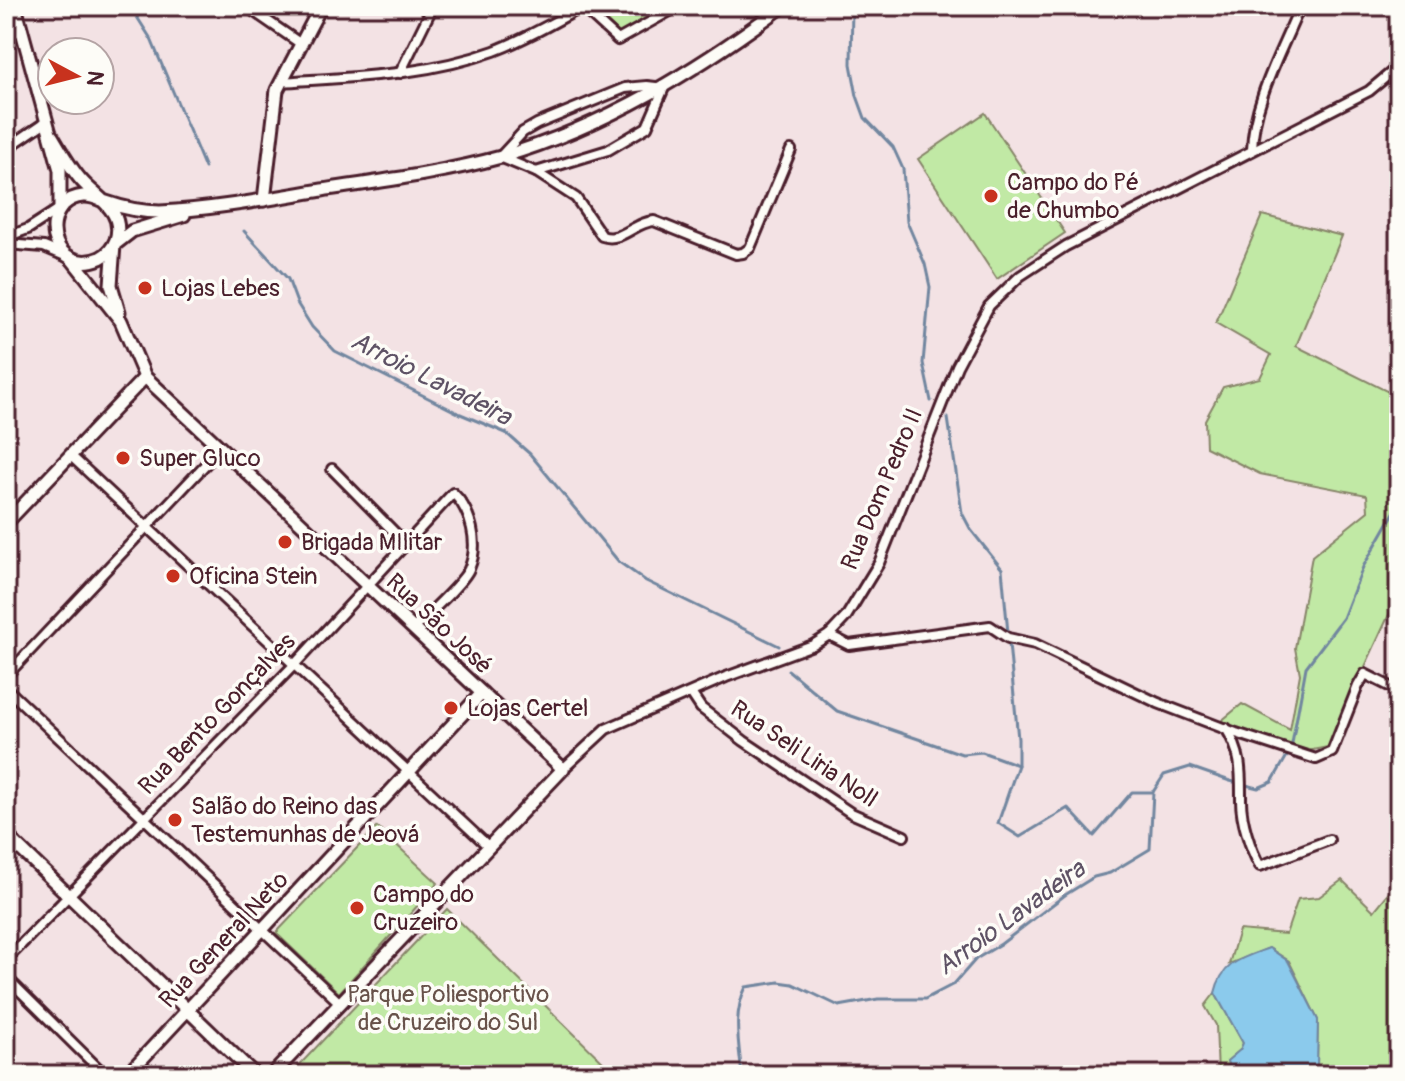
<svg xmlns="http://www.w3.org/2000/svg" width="1405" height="1081" viewBox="0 0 1405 1081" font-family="Pangolin,sans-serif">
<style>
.green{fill:#c1e9a5;stroke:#868468;stroke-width:2}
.water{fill:#8bcaec;stroke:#71869f;stroke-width:2}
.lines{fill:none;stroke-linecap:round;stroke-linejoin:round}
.stream{stroke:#71869f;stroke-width:3}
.street-casing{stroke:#4a1f2b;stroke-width:14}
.secondary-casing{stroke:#4a1f2b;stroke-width:17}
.street{stroke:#fdfcf7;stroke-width:8}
.secondary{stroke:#fdfcf7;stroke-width:11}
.poi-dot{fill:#c8321e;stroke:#fdfcf7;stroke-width:3}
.labels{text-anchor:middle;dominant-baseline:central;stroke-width:7;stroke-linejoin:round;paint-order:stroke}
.poi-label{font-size:24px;fill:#4a1f2b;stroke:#fdfcf7;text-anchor:start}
.street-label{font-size:24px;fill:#4a1f2b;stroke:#fdfcf7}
.park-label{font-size:24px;fill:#68524a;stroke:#fdfcf7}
.water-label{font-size:26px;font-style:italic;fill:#5e5265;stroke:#fdfcf7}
</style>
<rect width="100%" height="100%" fill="#f3e2e4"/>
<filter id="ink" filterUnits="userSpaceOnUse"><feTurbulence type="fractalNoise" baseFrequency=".0125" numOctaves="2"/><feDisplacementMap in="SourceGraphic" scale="16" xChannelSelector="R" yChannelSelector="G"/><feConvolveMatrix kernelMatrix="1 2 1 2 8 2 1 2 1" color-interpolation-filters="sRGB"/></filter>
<g filter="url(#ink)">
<g class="green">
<polygon points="590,6 668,6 620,34"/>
<polygon points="985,113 1065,233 997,279 918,159"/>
<polygon points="1262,215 1342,236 1296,346 1399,397 1399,593 1328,747 1307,751 1220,722 1242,704 1290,730 1300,674 1295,648 1312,556 1368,511 1367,495 1260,474 1206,447 1205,420 1223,387 1260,378 1271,355 1216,323"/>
<polygon points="377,827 438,883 339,993 276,933"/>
<polygon points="1342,880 1374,911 1399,880 1399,1075 1304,1075 1317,1065 1318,1020 1289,961 1269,948 1229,964 1239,930 1286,934 1298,899 1319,897"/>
<polygon points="447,909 616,1075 290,1075"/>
<polygon points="1215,993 1243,1043 1240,1050 1227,1061 1232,1075 1218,1075 1216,1025 1205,1006"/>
</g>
<path class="water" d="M1269,948l19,13 30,59 -1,45 -13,10h-72l-5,-14 13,-11 3,-7 -28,-50c7,-31 27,-35 54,-45z"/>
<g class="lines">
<g class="stream">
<polyline points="130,6 151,39 205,168"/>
<polyline points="852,6 851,64 857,96 865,118 893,147 903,169 907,222 925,264 930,287 923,363 931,401"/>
<polyline points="244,231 288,279 297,303 312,327 335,351 458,413 506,433 530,454 619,562 646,581 779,646"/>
<polyline points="788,670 837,711 962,754 982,752 1018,765"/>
<polyline points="1153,792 1164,775 1190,767 1230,781 1258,788 1272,782 1291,749 1306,667 1343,618 1363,567 1399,504"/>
<path d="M742,1075c-3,-30 -10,-61 4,-88l33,-5 14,2 46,22 39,-7h47l29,-15 22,-25 25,-15 64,-49 29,-18 16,-4 40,-24 3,-57h-21l-38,44 -26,-28 -48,29 -22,-14 20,-58v-26l-16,-170 -31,-39 -9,-17 -14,-95"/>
</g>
<g class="street-casing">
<g id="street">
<polyline points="246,6 301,44"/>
<polyline points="581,6 618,40 679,6"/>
<polyline points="6,39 22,28"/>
<polyline points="400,73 433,6"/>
<path d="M280,82c72,-5 145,-6 214,-31 31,-12 59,-28 88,-44"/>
<polygon points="647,86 664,88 647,127 608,150 536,172 500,157 523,132 537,124 625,88"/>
<polyline points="6,149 47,121"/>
<path d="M1252,150c1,-50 30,-99 48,-144"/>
<path d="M536,172l40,26 26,38c20,7 32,-14 52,-15l82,33 7,-1 7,-5 41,-98"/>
<polyline points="6,237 28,229 59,209"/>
<polyline points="6,244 44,247 63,255"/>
<polyline points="71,456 488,846"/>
<polyline points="332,469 405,543"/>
<polyline points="829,635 849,645 990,626 1008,638 1035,644 1158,703 1236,733 1316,759 1332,752 1358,686 1365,674 1399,691"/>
<polyline points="6,676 221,448"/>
<polyline points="6,688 340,1003"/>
<polyline points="691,693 701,708 744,741 851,813 904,836"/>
<path d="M1226,728c16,26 15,43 15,72 0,20 9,49 19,66l69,-26"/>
<polyline points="563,769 606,729 726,677 813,645 829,635 846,617 879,563 957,366 989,306 1020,276 1066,246 1369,91 1399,66"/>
<path d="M6,960l289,-296 158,-171c18,17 27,51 16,76 -6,14 -43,47 -56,60"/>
<polyline points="6,977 105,1075"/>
</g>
</g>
<g class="secondary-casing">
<g id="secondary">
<polyline points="15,6 60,170 60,209"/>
<path d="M52,136c9,15 18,32 30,45 16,18 43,30 34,59 -3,8 -8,14 -16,18 -9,4 -20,5 -29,0 -27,-14 -21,-59 12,-62 9,-1 15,3 23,6 17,6 35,10 54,10 55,-3 108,-13 162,-22 59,-9 121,-17 179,-33 105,-31 195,-86 282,-151"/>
<polyline points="264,200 277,90 321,6"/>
<polyline points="71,258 121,321 145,377 563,769 272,1075"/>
<polyline points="119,312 111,285 114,245 132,231 184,215"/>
<polyline points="6,523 145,377"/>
<polyline points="6,835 255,1075"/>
<polyline points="127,1075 482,693"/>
</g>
</g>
<use href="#street" class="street"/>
<use href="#secondary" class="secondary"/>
</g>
</g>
<g class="poi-dot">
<circle cx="991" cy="196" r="8"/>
<circle cx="145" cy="288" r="8"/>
<circle cx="123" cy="458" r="8"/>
<circle cx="285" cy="542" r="8"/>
<circle cx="173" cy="576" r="8"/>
<circle cx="451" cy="708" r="8"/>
<circle cx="175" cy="820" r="8"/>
<circle cx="357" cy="908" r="8"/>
</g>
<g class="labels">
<g class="poi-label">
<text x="1007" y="182">Campo do Pé<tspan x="1007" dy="28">de Chumbo</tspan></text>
<text x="161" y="288">Lojas Lebes</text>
<text x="139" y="458">Super Gluco</text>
<text x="301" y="542">Brigada MIlitar</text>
<text x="189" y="576">Oficina Stein</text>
<text x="467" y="708">Lojas Certel</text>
<text x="191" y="806">Salão do Reino das<tspan x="191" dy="28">Testemunhas de Jeová</tspan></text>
<text x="373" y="894">Campo do<tspan x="373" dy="28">Cruzeiro</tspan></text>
</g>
<g class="street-label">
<text transform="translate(882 489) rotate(-67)">Rua Dom Pedro II</text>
<text transform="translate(439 624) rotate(43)">Rua São José</text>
<text transform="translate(217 714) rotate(-46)">Rua Bento Gonçalves</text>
<text transform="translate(804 754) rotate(34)">Rua Seli Liria Noll</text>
<text transform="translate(224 940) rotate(-47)">Rua General Neto</text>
</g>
<g class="park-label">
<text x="448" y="994">Parque Poliesportivo<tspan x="448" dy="28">de Cruzeiro do Sul</tspan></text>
</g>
<g class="water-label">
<text transform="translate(431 379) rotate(27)">Arroio Lavadeira</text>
<text transform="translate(1011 918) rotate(-36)">Arroio Lavadeira</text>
</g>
</g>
<rect width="1405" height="1081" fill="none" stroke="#fdfcf7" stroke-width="32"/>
<rect x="16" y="16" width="1373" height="1049" fill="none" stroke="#4a1f2b" stroke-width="3" filter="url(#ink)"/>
<g transform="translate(76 76) rotate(97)"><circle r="38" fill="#fdfcf7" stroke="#b5a4a5" stroke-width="2"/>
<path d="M0-6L14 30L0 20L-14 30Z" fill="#c8321e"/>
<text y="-12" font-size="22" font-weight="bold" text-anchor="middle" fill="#4a1f2b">N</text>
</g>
</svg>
